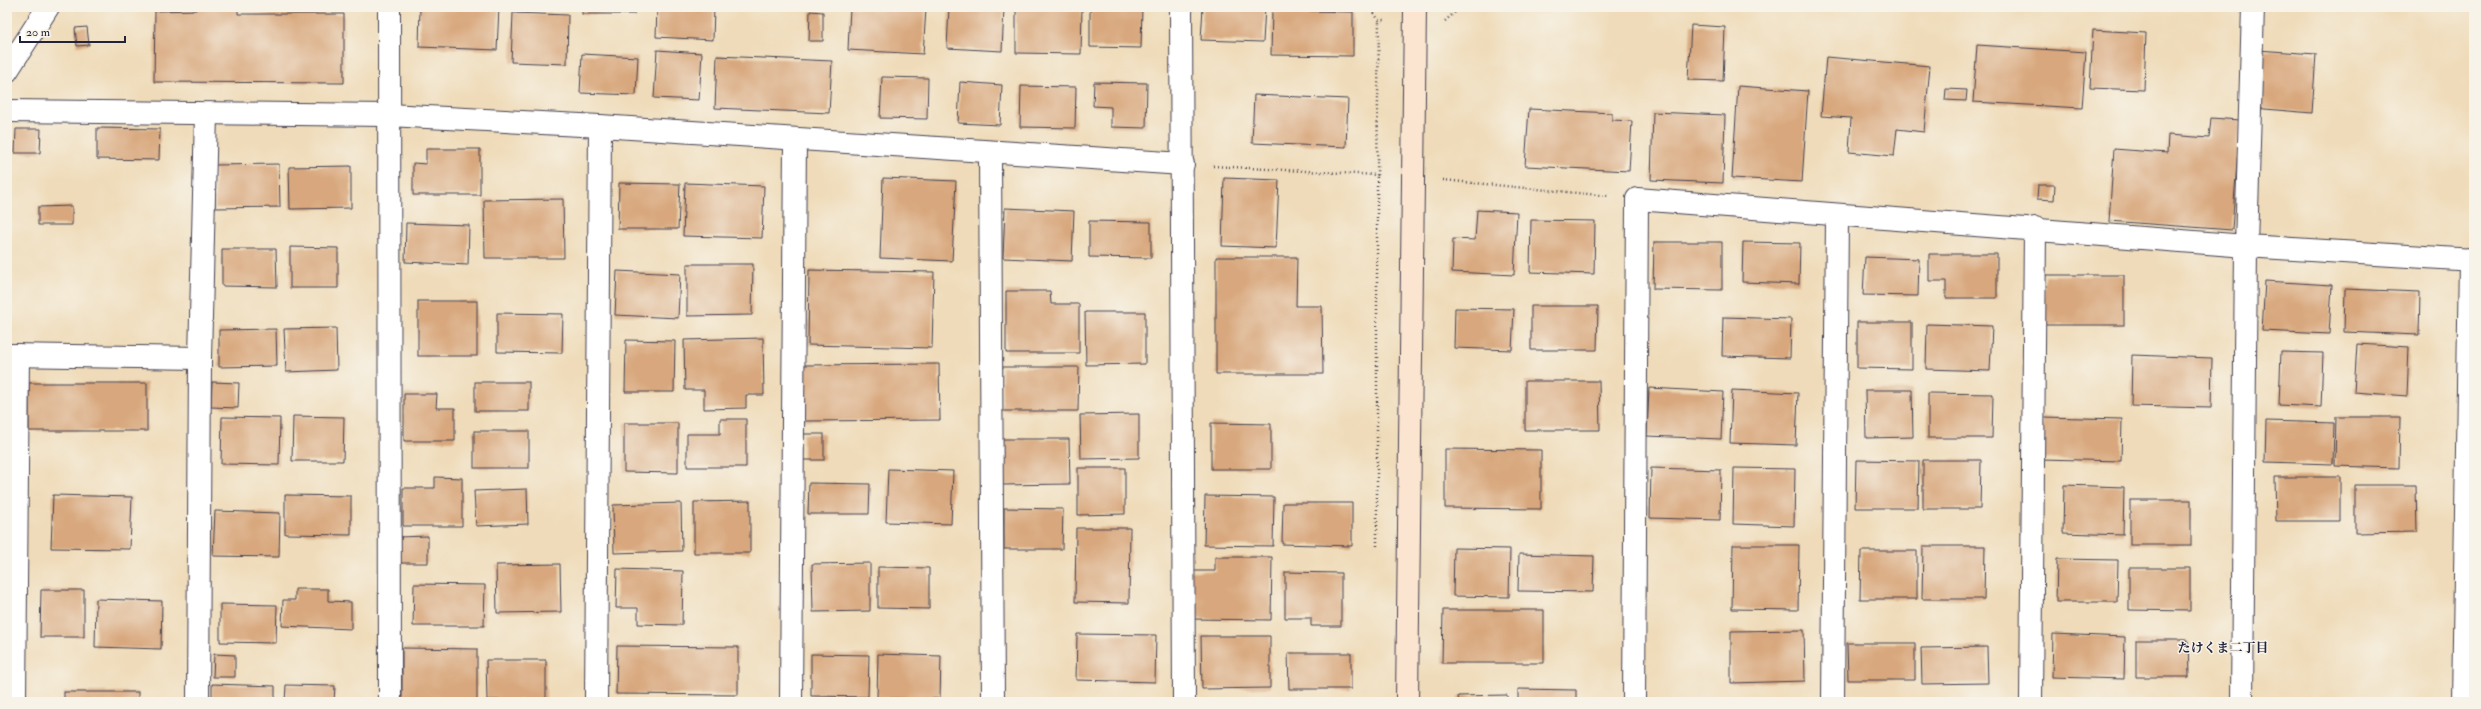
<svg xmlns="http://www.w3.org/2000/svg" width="2481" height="709" viewBox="0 0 2481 709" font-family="'IM FELL Double Pica','Noto Serif JP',serif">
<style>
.building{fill:#d8a77d}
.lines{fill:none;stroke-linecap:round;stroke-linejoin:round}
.street-casing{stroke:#413e4e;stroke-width:24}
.secondary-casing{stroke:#413e4e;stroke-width:24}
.path{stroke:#413e4e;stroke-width:2.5;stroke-dasharray:1 3;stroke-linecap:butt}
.street{stroke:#fff;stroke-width:22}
.secondary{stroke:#fce5d0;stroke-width:22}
.labels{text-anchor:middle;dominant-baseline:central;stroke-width:3;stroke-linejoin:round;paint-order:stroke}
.neighbourhood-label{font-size:13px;font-weight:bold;fill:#22223b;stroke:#f7f3e8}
</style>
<rect width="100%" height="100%" fill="#f7f3e8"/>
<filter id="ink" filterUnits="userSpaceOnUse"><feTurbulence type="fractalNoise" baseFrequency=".025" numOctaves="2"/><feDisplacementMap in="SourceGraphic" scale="8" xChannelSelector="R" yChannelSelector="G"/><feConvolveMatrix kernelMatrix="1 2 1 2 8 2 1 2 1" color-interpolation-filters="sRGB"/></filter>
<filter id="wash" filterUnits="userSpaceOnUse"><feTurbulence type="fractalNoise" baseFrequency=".012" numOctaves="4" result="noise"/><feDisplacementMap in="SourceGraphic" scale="16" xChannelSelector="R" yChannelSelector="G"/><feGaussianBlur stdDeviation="0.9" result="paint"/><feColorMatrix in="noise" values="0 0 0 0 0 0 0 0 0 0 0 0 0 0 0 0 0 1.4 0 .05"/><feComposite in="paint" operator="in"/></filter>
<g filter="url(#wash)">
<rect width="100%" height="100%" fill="#efdbb9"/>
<g id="blocks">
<g class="building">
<polygon points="196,7 238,7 238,14 344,14 344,83 154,82 155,11 196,10"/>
<polygon points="420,7 499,7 497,50 419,47"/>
<rect x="582" y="7" width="52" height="7"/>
<polygon points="657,7 714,7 713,40 656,37"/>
<polygon points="850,7 926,9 923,54 848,50"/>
<polygon points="949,7 1004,8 1002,51 947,48"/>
<polygon points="1016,7 1082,7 1081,54 1016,53"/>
<polygon points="1090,7 1142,7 1141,48 1090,47"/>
<polygon points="1203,7 1265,7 1263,42 1201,40"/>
<polygon points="1272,10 1353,12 1353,56 1271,55"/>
<polygon points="810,11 823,12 823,41 809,41"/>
<polygon points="513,13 568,15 567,64 511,62"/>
<polygon points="1691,25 1725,27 1723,81 1688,80"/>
<polygon points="87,27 89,45 77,46 75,28"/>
<polygon points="2093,30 2146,33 2144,90 2090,88"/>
<polygon points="1977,45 2086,52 2082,108 1973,102"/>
<polygon points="657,50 702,53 699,100 654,98"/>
<polygon points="2257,50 2316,54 2312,113 2253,108"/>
<polygon points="582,54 638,57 636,95 580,93"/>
<polygon points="717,56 832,61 829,113 715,108"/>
<polygon points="1826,57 1930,66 1924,132 1897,129 1894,156 1849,152 1851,118 1821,116"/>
<polygon points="882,77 928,78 927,119 880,118"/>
<polygon points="960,82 1002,85 1000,125 958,123"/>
<polygon points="1094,82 1147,83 1146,128 1111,127 1111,107 1093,106"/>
<polygon points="1021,86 1076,87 1075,128 1020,127"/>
<polygon points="1738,86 1808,91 1802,182 1732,178"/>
<polygon points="1946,89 1967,90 1966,101 1945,100"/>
<polygon points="1254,95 1348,99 1346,147 1252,143"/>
<polygon points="1529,109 1612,113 1612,120 1632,121 1629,171 1525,166"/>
<polygon points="1653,112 1725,115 1723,183 1651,180"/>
<polygon points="2211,118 2240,120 2232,230 2109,221 2114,149 2167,153 2168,135 2209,138"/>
<polygon points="97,128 160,129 159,160 97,159"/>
<polygon points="16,129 41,129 40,153 15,153"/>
<polygon points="426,149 480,149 480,195 413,195 413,163 426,164"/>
<polygon points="279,164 280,207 215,208 215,165"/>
<polygon points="351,166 351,208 290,209 289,167"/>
<polygon points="883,178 956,181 952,261 880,258"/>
<polygon points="1224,178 1279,180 1276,248 1222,246"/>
<polygon points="619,183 680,184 678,229 618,229"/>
<polygon points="685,183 764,186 762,238 683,236"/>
<polygon points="2038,185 2055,185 2054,200 2037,199"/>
<polygon points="563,199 564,258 485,258 484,200"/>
<polygon points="72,206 72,225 38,225 38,207"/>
<polygon points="1005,208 1074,211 1072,261 1003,258"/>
<polygon points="1477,210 1517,212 1514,275 1452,272 1453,239 1475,240"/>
<polygon points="1531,220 1595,221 1594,274 1530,272"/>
<polygon points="1089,221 1151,222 1151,258 1089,257"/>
<polygon points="406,223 469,225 468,265 405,262"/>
<polygon points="1654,242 1722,242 1722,290 1653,289"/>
<polygon points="1743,242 1800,243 1799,284 1742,282"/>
<polygon points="290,247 338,248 338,288 290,288"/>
<polygon points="222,249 276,249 277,287 222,286"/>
<polygon points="1929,254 1997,254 1997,298 1946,298 1946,281 1929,281"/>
<polygon points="1216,257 1297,257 1296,306 1322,306 1323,374 1216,374"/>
<polygon points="1865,257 1919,259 1918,296 1863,295"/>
<polygon points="687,264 753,264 752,315 687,316"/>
<polygon points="809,270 934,272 932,348 808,345"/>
<polygon points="617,271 680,274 678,318 615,315"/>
<rect x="2044" y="275" width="80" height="50"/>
<polygon points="2265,281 2332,285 2329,334 2262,331"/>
<polygon points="2345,289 2420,292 2419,335 2344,332"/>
<polygon points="1006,291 1050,291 1051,304 1079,304 1079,353 1006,353"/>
<rect x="418" y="301" width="59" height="55"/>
<polygon points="1531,306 1598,306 1597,350 1531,350"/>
<polygon points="1455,308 1514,309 1512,350 1454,348"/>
<polygon points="1085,312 1145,312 1145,364 1086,365"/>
<polygon points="497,313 563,314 562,353 497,352"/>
<polygon points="1723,317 1791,319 1790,358 1722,356"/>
<polygon points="1857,322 1912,322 1912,369 1857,368"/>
<polygon points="1927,324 1992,326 1990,371 1926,369"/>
<polygon points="336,328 337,370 286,372 284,329"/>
<polygon points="276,329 277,366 219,367 219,330"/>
<polygon points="763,338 764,395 746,395 746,408 704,409 704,390 685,390 684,340"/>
<polygon points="626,340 675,341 674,392 625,392"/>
<polygon points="2357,344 2409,347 2407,396 2354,392"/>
<polygon points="2281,352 2323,353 2321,407 2279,405"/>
<polygon points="2132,355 2212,358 2211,408 2131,406"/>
<polygon points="939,364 940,420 804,421 804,365"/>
<polygon points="1002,367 1079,367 1078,411 1002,411"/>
<polygon points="1525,381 1599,381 1600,430 1525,430"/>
<polygon points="212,382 239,383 238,408 211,407"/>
<rect x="475" y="382" width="54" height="29"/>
<rect x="29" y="383" width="118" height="48"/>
<polygon points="1649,388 1723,392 1721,439 1647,436"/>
<polygon points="1732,390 1798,393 1796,445 1730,443"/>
<polygon points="1865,390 1912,390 1913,437 1866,438"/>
<polygon points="1928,393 1993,394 1992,438 1928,438"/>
<polygon points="404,394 437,394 436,408 455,408 455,441 404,441"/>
<polygon points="1139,414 1139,458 1081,459 1080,415"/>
<polygon points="293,416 344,417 343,461 292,461"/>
<polygon points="222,417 280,418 279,465 221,464"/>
<polygon points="2042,417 2122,419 2121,461 2041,459"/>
<polygon points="2336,417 2400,417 2399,468 2335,466"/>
<polygon points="720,419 746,419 746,467 687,467 687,434 720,434"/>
<polygon points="2266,421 2334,423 2333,464 2265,462"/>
<polygon points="624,423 678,423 678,473 624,472"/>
<polygon points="1211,423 1271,424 1271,469 1211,469"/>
<rect x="474" y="431" width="55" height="37"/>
<rect x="803" y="434" width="21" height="26"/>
<polygon points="1001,439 1069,439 1070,484 1002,485"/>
<polygon points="1445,449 1541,450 1541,509 1445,508"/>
<polygon points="1856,460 1919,461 1918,508 1855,508"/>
<polygon points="1923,460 1981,460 1980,509 1923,509"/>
<polygon points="1078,468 1125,468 1125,514 1078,515"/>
<polygon points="1651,468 1721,470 1720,520 1650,518"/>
<polygon points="1734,468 1795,469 1794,526 1733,524"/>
<polygon points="888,469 953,471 951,524 886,522"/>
<polygon points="435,477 462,478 462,526 403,526 403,488 435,488"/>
<polygon points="2275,477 2340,477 2340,521 2276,521"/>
<polygon points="809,483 870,484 869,514 808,514"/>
<polygon points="2064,485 2124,487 2123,535 2063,533"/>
<polygon points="2355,485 2416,485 2417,532 2355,533"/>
<polygon points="527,489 528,524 476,526 474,491"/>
<polygon points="53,495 132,497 130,549 51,548"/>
<polygon points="285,495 351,496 351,535 285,534"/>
<polygon points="1205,496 1274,497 1273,546 1204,545"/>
<rect x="2130" y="500" width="61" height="45"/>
<polygon points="750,501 750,553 694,553 694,502"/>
<polygon points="681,503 682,551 614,553 613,505"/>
<polygon points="1283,503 1352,503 1352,546 1282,544"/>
<polygon points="1004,508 1063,509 1062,549 1004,549"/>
<polygon points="215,511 280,513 279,557 213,556"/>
<polygon points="1076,528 1130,528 1129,603 1075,602"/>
<polygon points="428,536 428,563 398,563 398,537"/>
<polygon points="1733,545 1799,545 1798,610 1732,609"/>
<polygon points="1923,546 1985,546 1984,599 1922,599"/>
<polygon points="1454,548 1510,549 1509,597 1453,596"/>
<polygon points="1861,551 1917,551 1917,599 1860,599"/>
<polygon points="1519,554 1594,556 1593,592 1518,591"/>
<polygon points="1215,557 1272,557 1271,620 1190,619 1191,571 1215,571"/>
<polygon points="2057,559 2118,560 2117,602 2056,602"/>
<polygon points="870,563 870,611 813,612 812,564"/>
<polygon points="560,564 561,612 497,613 496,565"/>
<polygon points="878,567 929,568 929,609 878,608"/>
<polygon points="2129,568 2190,568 2190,611 2129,610"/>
<polygon points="617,569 683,571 682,625 638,624 638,608 616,608"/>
<polygon points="1285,572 1341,573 1341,626 1311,626 1311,618 1285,618"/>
<polygon points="414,584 485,585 484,626 413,626"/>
<polygon points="295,589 328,589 328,601 351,602 351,629 282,626 283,600 295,600"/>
<polygon points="41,590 84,590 84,637 40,637"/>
<polygon points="96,599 162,601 161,649 95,647"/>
<polygon points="220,604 277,605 276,643 220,642"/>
<polygon points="1443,610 1544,610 1544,663 1442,663"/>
<polygon points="1804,630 1805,681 1731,683 1731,631"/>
<polygon points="1077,634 1156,635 1155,682 1076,680"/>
<polygon points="2053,634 2125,637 2124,679 2052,677"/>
<polygon points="1201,636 1270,636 1270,688 1202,689"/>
<polygon points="2136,640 2188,640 2189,677 2136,677"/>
<polygon points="1847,643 1915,643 1915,680 1848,680"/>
<polygon points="617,646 738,647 738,695 616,694"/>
<polygon points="1987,647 1988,683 1922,684 1921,648"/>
<polygon points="402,648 477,649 477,702 402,702"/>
<polygon points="1288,653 1351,653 1351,689 1289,689"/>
<polygon points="214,654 235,655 235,677 213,677"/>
<polygon points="811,654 869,655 868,697 811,696"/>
<polygon points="878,654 941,656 940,699 877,698"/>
<polygon points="486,660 546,660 546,700 487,700"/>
<polygon points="212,684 275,686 275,702 212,702"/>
<polygon points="286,685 335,686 334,702 285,702"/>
<polygon points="1518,689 1576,690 1576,702 1518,702"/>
<rect x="64" y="692" width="74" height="10"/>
<polygon points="1507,695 1507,702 1459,702 1458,696"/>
</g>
</g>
</g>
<g filter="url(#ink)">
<use href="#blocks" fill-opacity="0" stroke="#413e4e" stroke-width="1"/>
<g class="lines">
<g class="street-casing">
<g id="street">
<polyline points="389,7 390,702"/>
<polyline points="1181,7 1184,702"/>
<polyline points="7,71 48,7"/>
<polyline points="7,111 388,115 600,126 1183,164"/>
<polyline points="990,152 993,702"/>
<polyline points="7,355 200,358"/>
<polyline points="15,702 18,355"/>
<polyline points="198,702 200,358 206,114"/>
<polyline points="596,702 600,126"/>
<polyline points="791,702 795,139"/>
<polyline points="1634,702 1637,199 2246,246 2474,260"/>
<polyline points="1833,702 1837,216"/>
<polyline points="2031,702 2035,228"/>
<polyline points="2242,702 2246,246 2253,7"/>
<polyline points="2463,702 2470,259"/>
</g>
</g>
<g class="secondary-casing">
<polyline id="secondary" points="1407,702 1415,7"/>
</g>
<g class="path">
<polyline points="1369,7 1379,20 1386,20"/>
<polyline points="1445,21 1461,7"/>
<polyline points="1213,166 1377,175 1379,20"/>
<polyline points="1443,180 1609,196"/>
<polyline points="1377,546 1377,175"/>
</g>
<use href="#street" class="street"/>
<use href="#secondary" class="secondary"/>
</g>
</g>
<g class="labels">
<g class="neighbourhood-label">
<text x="2223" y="648">たけくま二丁目</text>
</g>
</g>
<rect width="2481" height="709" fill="none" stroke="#f7f3e8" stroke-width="24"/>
<path d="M20 36v6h105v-6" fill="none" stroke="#22223b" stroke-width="2"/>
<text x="26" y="36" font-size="12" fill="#22223b" stroke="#f7f3e8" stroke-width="3" paint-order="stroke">20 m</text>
</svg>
